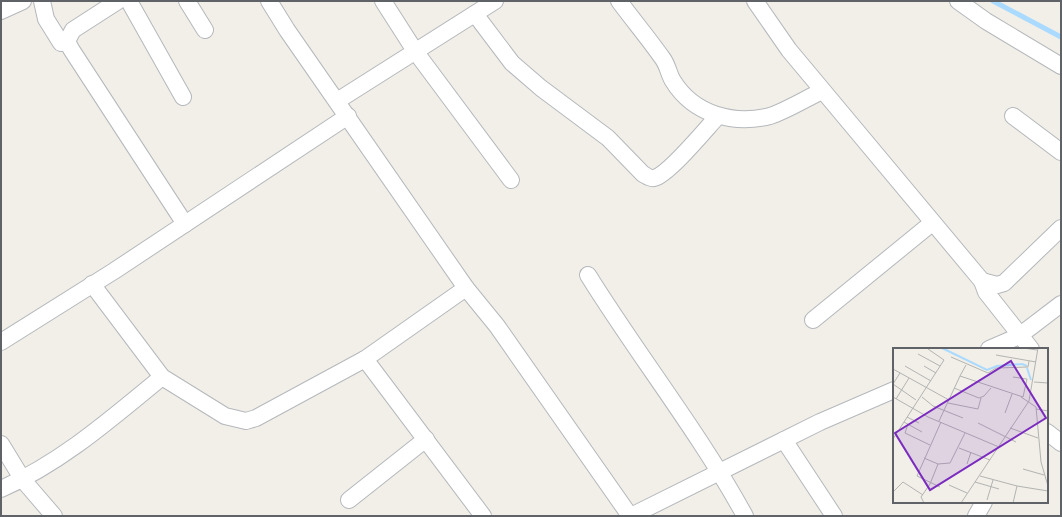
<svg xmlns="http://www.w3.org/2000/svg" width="1062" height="517" viewBox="0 0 1062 517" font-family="'Fira Sans',sans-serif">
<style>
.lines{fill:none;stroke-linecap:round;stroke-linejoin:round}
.stream{stroke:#aadaff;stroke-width:5}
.minor-casing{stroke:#b5b8bc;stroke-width:18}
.minor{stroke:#fff;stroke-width:16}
.inset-river{fill:none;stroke:#aadaff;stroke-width:2}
.inset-road{fill:none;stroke:#b3b3b1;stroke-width:1}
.view{fill:#7b2cbf;fill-opacity:0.15;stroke:#7b2cbf;stroke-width:2}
.inset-edge{fill:none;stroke:#5f6368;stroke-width:2}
</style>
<rect width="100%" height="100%" fill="#f1efe8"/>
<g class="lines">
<polyline class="stream" points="993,1 1061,37"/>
<g class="minor-casing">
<g id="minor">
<polyline points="42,1 46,19 61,43"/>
<polyline points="118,1 73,30 67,41 71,49 185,224"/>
<polyline points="129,1 183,97"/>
<polyline points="187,1 205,30"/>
<polyline points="269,1 287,30 466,288 497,326 630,516"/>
<polyline points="383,1 415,51 511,180"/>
<path d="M619,1c14,19 30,38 44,58 5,7 6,16 10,22 21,34 61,44 97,35 16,-5 37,-18 52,-25"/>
<polyline points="755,1 789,50 982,281 997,285 1004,283 1061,228"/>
<polyline points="958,1 986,21 1061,66"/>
<polyline points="1,11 23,1"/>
<path d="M475,14l37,49 29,25 67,50 35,36c4,2 7,5 11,4 14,-3 52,-49 63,-61"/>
<polyline points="337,101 495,1"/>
<polyline points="1013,116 1061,152"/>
<path d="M588,275c51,82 111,157 157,241"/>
<polyline points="982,281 986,292 1031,349"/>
<polyline points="92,284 162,377 225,416 246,421 256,418 365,359 466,288"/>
<polyline points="813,320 932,223"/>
<polyline points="1,342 114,271 348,116"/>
<polyline points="989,349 1019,336 1061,304"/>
<polyline points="365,359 483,516"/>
<polyline points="1047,432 1061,443"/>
<polyline points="784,440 834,516"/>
<polyline points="1,444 23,480 54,516"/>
<path d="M1,489c60,-26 111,-71 161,-112"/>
<polyline points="349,500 426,439"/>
<polyline points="631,516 820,422 894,390"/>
<polyline points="976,516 984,502"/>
</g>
</g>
<use href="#minor" class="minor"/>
</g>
<g transform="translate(893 348)">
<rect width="155" height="155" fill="#f1efe8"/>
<path class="inset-river" d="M49,0l45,22 10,-4 25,-2 5,2M134,20l4,12"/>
<path class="inset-road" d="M130,0l14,2M25,6l22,12M103,7l40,7M58,9l37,16 8,-5 32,-1 1,-6M12,18l26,15M31,18l12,7M0,21l56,31M67,28l6,-11M141,34l14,1M0,36l23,16M0,36l7,-11M61,40l25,10 5,-2 7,-8M0,49l35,20 71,30M29,49l11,9 30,12M128,49l15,10 5,55 7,24M3,51l13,-21M55,55l30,6 3,-11M143,61l12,2M112,65l7,-19M14,69l12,6M46,73l21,-45 63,21 4,-18 -14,-2M11,74l18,10M85,75l38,19M15,76l-3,9 25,12M117,80l28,10M0,91l51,-79 -16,-11M66,100l31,12M31,110l14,6 12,-1 15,-30M74,116l4,-12M130,121l21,6M87,128l37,10 31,5M82,134l24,7M56,137l18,8M47,139l-23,-11 24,-54M0,144l10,-10 20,13M94,152l6,-20M31,155l-3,-6 9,-13 8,-20M68,155l68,-102 9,-53M120,155l4,-17"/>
<path class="view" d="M118,13l35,57 -116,72 -35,-57z"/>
<rect width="155" height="155" class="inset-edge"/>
</g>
<rect width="1062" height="517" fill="none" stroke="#5f6368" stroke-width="4"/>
</svg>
